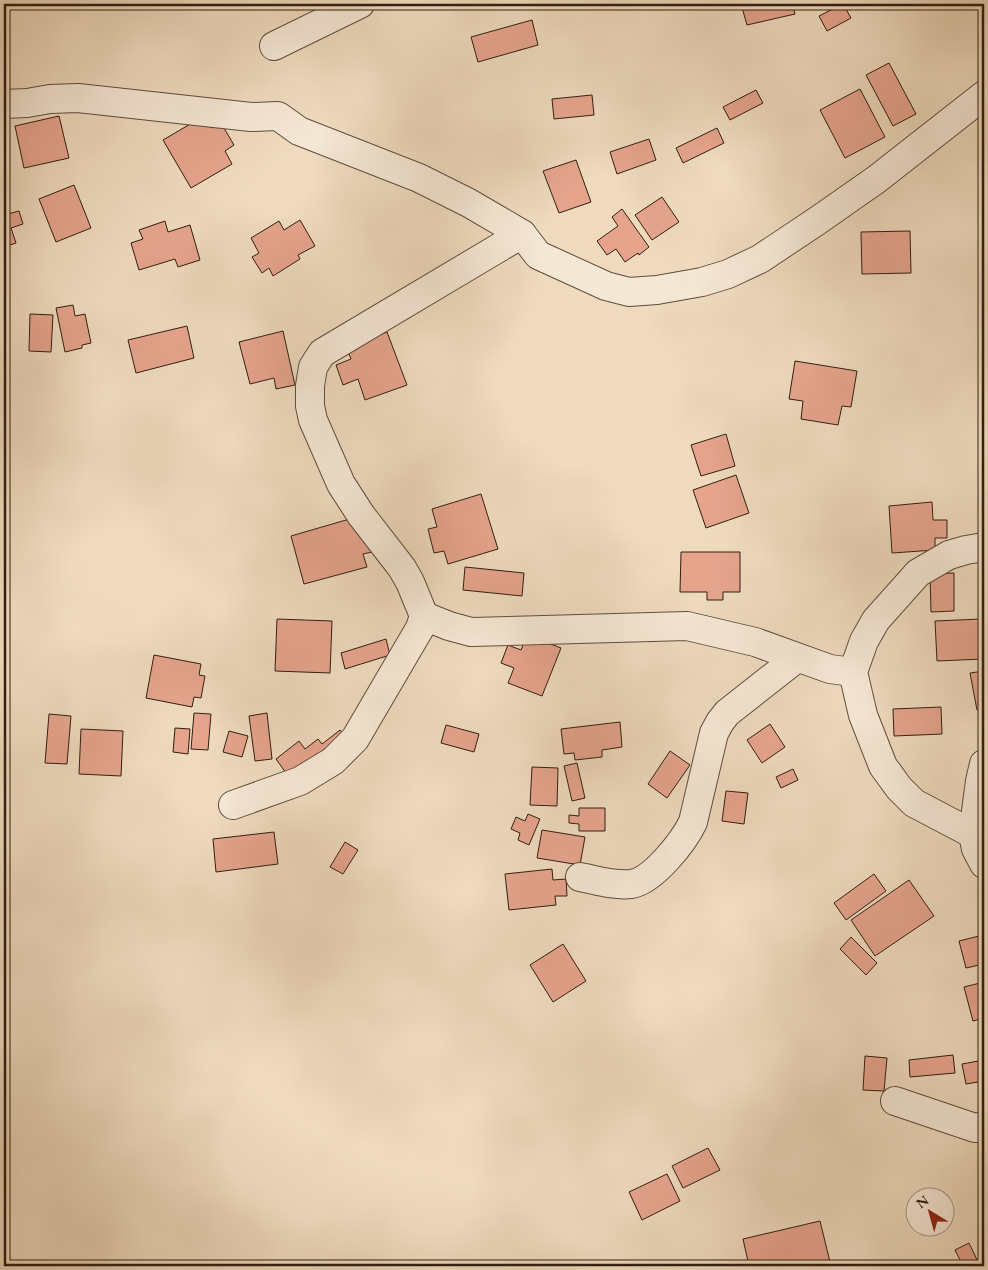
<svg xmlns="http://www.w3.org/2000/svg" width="988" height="1270" viewBox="0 0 988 1270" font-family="'EB Garamond',serif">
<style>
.building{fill:#e6a48d;stroke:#2f1e11}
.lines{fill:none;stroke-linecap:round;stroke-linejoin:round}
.minor-casing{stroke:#5f4d3c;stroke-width:30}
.minor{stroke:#f5e7d5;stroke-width:28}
</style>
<rect width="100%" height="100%" fill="#efdabe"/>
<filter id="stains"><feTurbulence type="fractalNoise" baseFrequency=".004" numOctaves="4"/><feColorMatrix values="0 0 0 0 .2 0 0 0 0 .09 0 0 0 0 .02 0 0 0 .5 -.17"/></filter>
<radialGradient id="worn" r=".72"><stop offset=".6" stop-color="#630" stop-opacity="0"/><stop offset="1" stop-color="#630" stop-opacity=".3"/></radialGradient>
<g class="building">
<polygon points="741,4 792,4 795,14 747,25"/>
<polygon points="843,4 851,18 827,31 819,16"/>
<polygon points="532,20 538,45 478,62 471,37"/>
<polygon points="889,63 916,114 893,126 866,75"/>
<polygon points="860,89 885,137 845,158 820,110"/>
<polygon points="756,90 763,103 730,120 723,107"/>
<polygon points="592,95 594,115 554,119 552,99"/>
<polygon points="59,116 69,158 24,168 15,126"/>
<polygon points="204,116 211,128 221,123 234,145 225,151 232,164 191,188 163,140"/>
<polygon points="717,128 724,143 683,163 676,148"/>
<polygon points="649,139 656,160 617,174 610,152"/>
<polygon points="576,160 591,202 559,213 543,171"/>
<polygon points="74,185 91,228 56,242 39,199"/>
<polygon points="662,197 679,222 652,240 635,215"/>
<polygon points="622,209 649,247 639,255 638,253 625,262 616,249 607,255 597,241 618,226 612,217"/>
<polygon points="19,211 23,224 11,228 16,243 4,247 4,215"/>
<polygon points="300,220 315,246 298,255 300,259 273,276 269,268 262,273 252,257 259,253 251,238 279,221 284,230"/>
<polygon points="165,221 168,232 190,225 200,260 178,267 175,259 139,270 131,243 143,239 139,230"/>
<polygon points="910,231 911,273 862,274 861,232"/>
<polygon points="73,305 75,316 85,314 91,343 82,345 82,348 65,352 56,308"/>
<polygon points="30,314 53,315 51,352 29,351"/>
<polygon points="187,326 194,358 136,373 128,340"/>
<polygon points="283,331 295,385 276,389 274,378 250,384 239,342"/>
<polygon points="387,332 407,385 365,400 358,379 343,385 336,365 351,359 346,347"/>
<polygon points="795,361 857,371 851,407 842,406 838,425 801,419 803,401 789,399"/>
<polygon points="726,434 735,466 701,476 691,445"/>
<polygon points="736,475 749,513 706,528 693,490"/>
<polygon points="481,494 498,549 448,564 444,551 434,553 428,529 437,527 432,509"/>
<polygon points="932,502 933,520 947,520 947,538 935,538 935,550 892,553 889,506"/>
<polygon points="353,518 358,535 367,532 372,552 363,554 367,567 304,584 291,536"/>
<polygon points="681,552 740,552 740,592 723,592 723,600 707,600 707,592 680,592"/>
<polygon points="465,567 524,573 522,596 463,590"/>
<polygon points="954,573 954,611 931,612 930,574"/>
<polygon points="277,619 332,621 330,673 275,671"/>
<polygon points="981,619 982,629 984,629 983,659 937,661 935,621"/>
<polygon points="527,635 561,648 542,696 508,683 514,668 501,663 508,645 521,650"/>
<polygon points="386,639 390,655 345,669 341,653"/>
<polygon points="154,655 201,664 199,675 205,676 201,698 194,697 192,707 146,698"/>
<polygon points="984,671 984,709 977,710 970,673"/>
<polygon points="941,707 942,734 894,736 893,709"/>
<polygon points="194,713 211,714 208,750 191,749"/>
<polygon points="267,713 272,759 255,761 249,716"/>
<polygon points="49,714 71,716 67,764 45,763"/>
<polygon points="620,722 622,747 602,750 602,757 575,760 574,753 564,754 561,729"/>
<polygon points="770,724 785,747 762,763 747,740"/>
<polygon points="446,725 479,734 474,752 441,743"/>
<polygon points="175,728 190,729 188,754 173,752"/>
<polygon points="81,729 123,731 121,776 79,774"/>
<polygon points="340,730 349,742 291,780 276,759 299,741 305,749 318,739 322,744"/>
<polygon points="229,731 248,736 242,757 223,752"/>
<polygon points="670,751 690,765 667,798 648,784"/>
<polygon points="577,763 585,798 572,801 564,766"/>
<polygon points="532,767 558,768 557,806 530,805"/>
<polygon points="793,769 798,780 781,788 776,777"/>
<polygon points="726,791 748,793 744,824 722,821"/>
<polygon points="579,808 605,808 605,831 579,831 579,824 569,823 569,815 579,816"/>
<polygon points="528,814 540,819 529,845 518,840 520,833 511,829 516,817 525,821"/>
<polygon points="542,830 585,837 580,865 537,858"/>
<polygon points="274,832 278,864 216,872 213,839"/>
<polygon points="345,842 358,850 343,874 330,867"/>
<polygon points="552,869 553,880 566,879 567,896 555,896 556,905 509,910 505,874"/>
<polygon points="874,874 886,891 846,920 834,903"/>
<polygon points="909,880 934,916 875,956 851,920"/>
<polygon points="983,935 984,964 966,968 959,941"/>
<polygon points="851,937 877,963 866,975 840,949"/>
<polygon points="563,944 586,981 553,1002 530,965"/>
<polygon points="984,982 984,1018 973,1021 964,987"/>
<polygon points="953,1055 955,1073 910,1077 909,1060"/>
<polygon points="865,1056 887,1058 884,1091 863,1090"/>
<polygon points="984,1060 984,1081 966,1084 962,1064"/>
<polygon points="982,1137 984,1137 984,1159 981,1158"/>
<polygon points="708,1148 720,1170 683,1188 672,1166"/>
<polygon points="667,1174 680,1201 642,1220 629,1192"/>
<polygon points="820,1221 830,1262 811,1266 749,1266 743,1239"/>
<polygon points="969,1243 980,1266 963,1266 955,1250"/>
</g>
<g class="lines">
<g class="minor-casing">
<g id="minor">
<polyline points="274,46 360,4"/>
<polyline points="4,104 27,103 50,99 78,98 251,117 278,116 299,131 419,178 469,203 522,234 538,255 606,286 629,292 657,290 702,282 728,274 760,259 817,221 877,179 984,95"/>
<polyline points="424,616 449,626 471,632 687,626 755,642 830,669 853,672"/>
<polyline points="984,764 980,781 973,834 976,849 984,864"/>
<polyline points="233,805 300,781 333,761 355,739 420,628 424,616 410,582 402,568 361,515 341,484 313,420 310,406 310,386 313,367 322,353 522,234"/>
<polyline points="973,834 914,803 899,788 883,766 863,715 853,672 864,641 876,620 918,573 949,555 966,550 984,547"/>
<path d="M580,877c16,3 34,9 51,7 22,-3 53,-43 62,-62l21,-89 6,-11 7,-9 70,-55"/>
<polyline points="895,1101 975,1128 984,1126"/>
</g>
</g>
<use href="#minor" class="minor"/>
</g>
<rect width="988" height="1270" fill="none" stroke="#efdabe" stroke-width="20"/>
<rect x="5" y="5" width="978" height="1260" fill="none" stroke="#2f1e11" stroke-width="2.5"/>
<rect x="10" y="10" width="968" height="1250" fill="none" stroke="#2f1e11"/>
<g transform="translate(930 1212) rotate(323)"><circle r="24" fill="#f5e7d5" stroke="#a69787"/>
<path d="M0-4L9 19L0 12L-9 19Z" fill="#8f2418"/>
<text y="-8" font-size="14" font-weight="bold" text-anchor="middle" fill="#2f1e11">N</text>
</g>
<rect width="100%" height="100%" filter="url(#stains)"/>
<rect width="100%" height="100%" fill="url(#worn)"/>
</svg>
